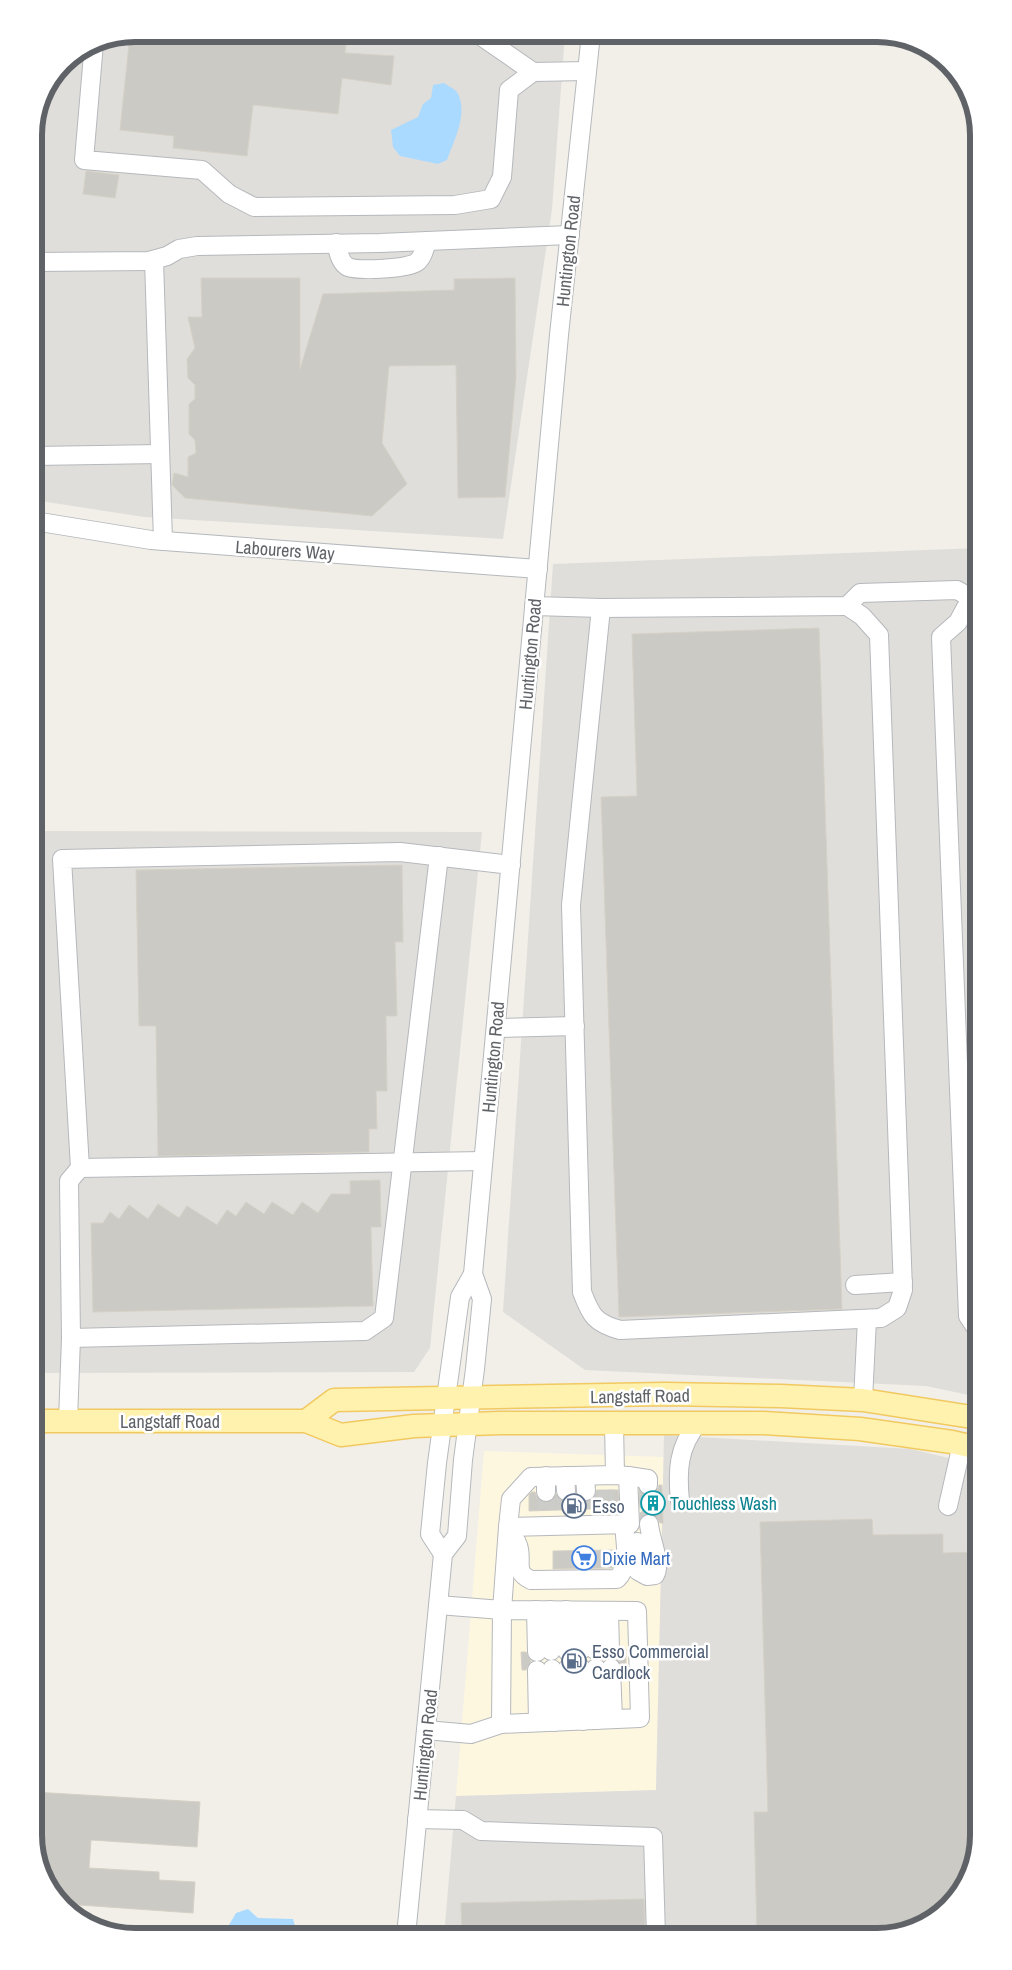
<svg xmlns="http://www.w3.org/2000/svg" width="1012" height="1970" viewBox="0 0 1012 1970" font-family="'Archivo Narrow',sans-serif">
<style>
.commercial{fill:#fef7e0}
.industrial{fill:#e0deda}
.water{fill:#aadaff}
.building{fill:#cccac5;stroke:#d6d1c6}
.lines{fill:none;stroke-linecap:round;stroke-linejoin:round}
.minor-tunnel{stroke:#ccccc8;stroke-width:18;stroke-dasharray:18 9;stroke-linecap:butt}
.minor-casing{stroke:#b5b8bc;stroke-width:20}
.major-casing{stroke:#f2c960;stroke-width:25}
.minor{stroke:#fff;stroke-width:18}
.major{stroke:#fff2af;stroke-width:22}
.labels{text-anchor:middle;dominant-baseline:central;stroke-width:5;stroke-linejoin:round;paint-order:stroke}
.street-label{font-size:18px;fill:#5f6368;stroke:#fff}
.culture-label{font-size:18px;fill:#0d838f;stroke:#fff;text-anchor:start}
.service-label{font-size:18px;fill:#4e5e75;stroke:#fff;text-anchor:start}
.shop-label{font-size:18px;fill:#366cbe;stroke:#fff;text-anchor:start}
.rim{fill:none;stroke:#5f6368;stroke-width:6}
</style>
<rect width="100%" height="100%" fill="#f1efe8"/>
<polygon class="commercial" points="484,1451 664,1457 656,1790 456,1796"/>
<g class="industrial">
<polygon points="135,34 565,34 552,209 503,539 144,517 34,500 34,129 44,91 64,63 97,41"/>
<polygon points="978,548 978,1397 926,1386 585,1370 503,1312 553,564"/>
<polygon points="34,831 482,832 430,1348 414,1372 34,1373"/>
<polygon points="664,1435 911,1449 978,1465 978,1835 961,1891 915,1929 877,1936 444,1936 456,1796 656,1790"/>
</g>
<g class="water">
<path d="M444,83c4,3 11,6 13,9 12,21 -3,48 -10,68l-9,4 -38,-8 -7,-9 -2,-17 27,-13 5,-13 8,-6 2,-13z"/>
<polygon points="248,1909 258,1918 293,1919 298,1936 219,1936 229,1925 236,1913"/>
</g>
<g class="building">
<polygon points="135,34 347,35 345,53 394,56 391,85 342,78 338,114 253,105 247,156 173,148 174,136 120,130 130,35"/>
<polygon points="86,171 119,175 115,198 83,194"/>
<polygon points="201,278 300,278 300,369 323,294 454,290 454,279 515,278 516,378 505,497 458,498 456,365 389,366 382,443 407,484 372,516 185,498 172,485 174,473 188,477 188,457 196,453 195,440 189,434 189,404 195,399 195,385 188,378 187,359 195,348 188,317 202,317"/>
<polygon points="819,628 842,1309 619,1317 601,797 637,796 632,634"/>
<polygon points="402,865 403,942 395,942 397,1016 386,1016 387,1091 376,1091 377,1129 369,1129 369,1152 158,1156 156,1026 139,1026 136,870"/>
<polygon points="380,1180 381,1227 371,1227 373,1306 93,1312 91,1223 103,1223 110,1212 119,1219 129,1205 148,1219 158,1204 179,1218 187,1206 217,1225 227,1210 236,1216 246,1202 264,1214 272,1202 293,1215 302,1202 318,1213 331,1194 350,1194 350,1181"/>
<polygon points="659,1485 662,1485 663,1523 660,1523 658,1518 653,1514 647,1514 642,1516 642,1508 640,1508 639,1491 648,1496 653,1494 657,1491"/>
<polygon points="597,1490 618,1490 619,1508 529,1511 529,1495 532,1492 535,1492 537,1498 546,1503 552,1501 556,1494 561,1500 566,1502 572,1500 576,1494 581,1500 586,1502 592,1500"/>
<polygon points="872,1519 873,1535 943,1534 943,1553 978,1552 978,1835 961,1891 915,1929 877,1936 757,1936 754,1812 768,1812 760,1522"/>
<polygon points="615,1550 615,1559 612,1568 553,1569 553,1551"/>
<polygon points="621,1649 626,1649 626,1667 622,1667 616,1659"/>
<polygon points="521,1652 526,1652 531,1661 526,1670 522,1670"/>
<polygon points="34,1792 200,1802 197,1847 91,1840 89,1868 159,1872 159,1880 195,1882 193,1913 65,1904 41,1873 34,1835"/>
<polygon points="644,1899 645,1936 462,1936 461,1903"/>
</g>
<g class="lines">
<g class="minor-tunnel">
<polyline points="648,1485 649,1524"/>
<polyline points="605,1490 606,1509"/>
<polyline points="566,1491 566,1510"/>
<polyline points="586,1491 586,1509"/>
<polyline points="546,1492 547,1511"/>
</g>
<g class="minor-casing">
<g id="minor">
<polyline points="478,34 533,72"/>
<polyline points="94,43 84,160 202,170 229,194 254,207 455,205 491,199 502,177 509,90 533,72 587,71"/>
<path d="M336,243c2,8 4,20 12,24 10,4 62,2 69,-5 6,-5 8,-14 10,-21"/>
<polyline points="154,260 163,541"/>
<polyline points="34,262 149,261 167,256 179,249 197,246 380,243 570,235"/>
<polyline points="34,456 160,454"/>
<polyline points="34,521 151,540 538,569"/>
<polyline points="971,598 958,622 941,637 968,1316 978,1331"/>
<polyline points="534,606 601,608 847,606 860,593 957,590 971,598 978,597"/>
<path d="M601,608l-30,297 11,387c9,24 13,31 38,38l261,-12 16,-10 6,-18 -24,-655 -17,-19 -15,-10"/>
<polyline points="496,1028 575,1026"/>
<polyline points="80,1168 62,859 400,852 511,865"/>
<polyline points="855,1285 903,1282"/>
<polyline points="71,1338 365,1331 384,1318 439,856"/>
<polyline points="863,1400 867,1319"/>
<polyline points="68,1421 71,1338 69,1181 80,1168 483,1161"/>
<polyline points="614,1423 615,1475 531,1477 511,1499 508,1527 630,1524 628,1476 615,1475"/>
<polyline points="546,1476 546,1492"/>
<polyline points="565,1476 566,1491"/>
<polyline points="585,1476 586,1491"/>
<polyline points="628,1476 648,1479 648,1485"/>
<path d="M680,1501c-3,-30 -2,-54 18,-78"/>
<polyline points="948,1506 962,1444"/>
<path d="M508,1528c4,6 10,14 11,21 3,15 -5,23 12,31l86,-1c14,-14 8,-37 7,-55"/>
<path d="M637,1542l1,29 9,5 8,-1c7,-12 -5,-36 -6,-51"/>
<polyline points="443,1554 430,1534 437,1463 460,1297 473,1274 559,335 591,34"/>
<polyline points="438,1605 502,1610 637,1611 640,1718 501,1724 502,1610 508,1527"/>
<polyline points="536,1610 537,1652"/>
<polyline points="550,1610 551,1651"/>
<polyline points="566,1610 567,1651"/>
<polyline points="580,1611 581,1650"/>
<polyline points="594,1611 595,1650"/>
<polyline points="609,1611 610,1650"/>
<polyline points="581,1668 583,1721"/>
<polyline points="596,1668 597,1720"/>
<polyline points="611,1668 613,1719"/>
<polyline points="552,1669 554,1722"/>
<polyline points="567,1669 569,1721"/>
<polyline points="537,1670 538,1722"/>
<polyline points="426,1730 471,1734 501,1724"/>
<polyline points="417,1819 463,1820 481,1831 653,1837 656,1936"/>
<polyline points="406,1936 443,1554 457,1536 463,1460 475,1369 482,1299 473,1274"/>
</g>
</g>
<g class="major-casing">
<g id="major">
<polyline points="34,1421 306,1421 341,1435 414,1426 500,1423 764,1423 860,1429 952,1442 978,1448"/>
<polyline points="306,1421 334,1400 665,1394 781,1396 863,1400 978,1418"/>
</g>
</g>
<use href="#minor" class="minor"/>
<use href="#major" class="major"/>
</g>
<defs>
<g id="building-ring" transform="scale(1.25)"><circle r="9.5" fill="#fff" stroke="#0f9aa8" stroke-width="1.5"/><path d="M-4-6H4V6H1V3H-1V6H-4ZM-2.5-4.3h1.7v1.8h-1.7ZM.8-4.3h1.7v1.8H.8ZM-2.5-1h1.7V.8h-1.7ZM.8-1h1.7V.8H.8Z" fill="#0f9aa8"/></g>
<g id="fuel-ring" transform="scale(1.25)"><circle r="9.5" fill="#fff" stroke="#5c6f8a" stroke-width="1.5"/><path d="M-5.5-6h7V0h2V4h1.3V-2.5L3-4.5l.8-.8L6-3V5H2.5V1h-1V6h-7ZM-4.2-4.7v3.2H.2V-4.7Z" fill="#5c6f8a"/></g>
<g id="supermarket-ring" transform="scale(1.25)"><circle r="9.5" fill="#fff" stroke="#3f7fe0" stroke-width="1.5"/><path d="M-6-5.5h2.5l.6 2H6L4.5 2H-2.5L-4.4-4H-6ZM-1.5 3.2a1.3 1.3 0 1 0 .1 0ZM3 3.2a1.3 1.3 0 1 0 .1 0Z" fill="#3f7fe0"/></g>
</defs>
<g fill-rule="evenodd">
<use href="#building-ring" x="653" y="1503"/>
<use href="#fuel-ring" x="574" y="1506"/>
<use href="#supermarket-ring" x="584" y="1558"/>
<use href="#fuel-ring" x="574" y="1661"/>
</g>
<g class="labels">
<g class="street-label">
<text transform="translate(568 251) rotate(-84)">Huntington Road</text>
<text transform="translate(285 550) rotate(4)">Labourers Way</text>
<text transform="translate(530 654) rotate(-85)">Huntington Road</text>
<text transform="translate(493 1057) rotate(-85)">Huntington Road</text>
<text transform="translate(640 1396) rotate(-1)">Langstaff Road</text>
<text x="170" y="1421">Langstaff Road</text>
<text transform="translate(425 1745) rotate(-84)">Huntington Road</text>
</g>
<g class="culture-label">
<text x="670" y="1503">Touchless Wash</text>
</g>
<g class="service-label">
<text x="592" y="1506">Esso</text>
<text x="592" y="1651">Esso Commercial<tspan x="592" dy="21">Cardlock</tspan></text>
</g>
<g class="shop-label">
<text x="602" y="1558">Dixie Mart</text>
</g>
</g>
<path d="M0 0H1012V1970H0ZM135 42H877A93 93 0 0 1 970 135V1835A93 93 0 0 1 877 1928H135A93 93 0 0 1 42 1835V135A93 93 0 0 1 135 42Z" fill="#fff" fill-rule="evenodd"/>
<path class="rim" d="M135 42H877A93 93 0 0 1 970 135V1835A93 93 0 0 1 877 1928H135A93 93 0 0 1 42 1835V135A93 93 0 0 1 135 42Z"/>
</svg>
